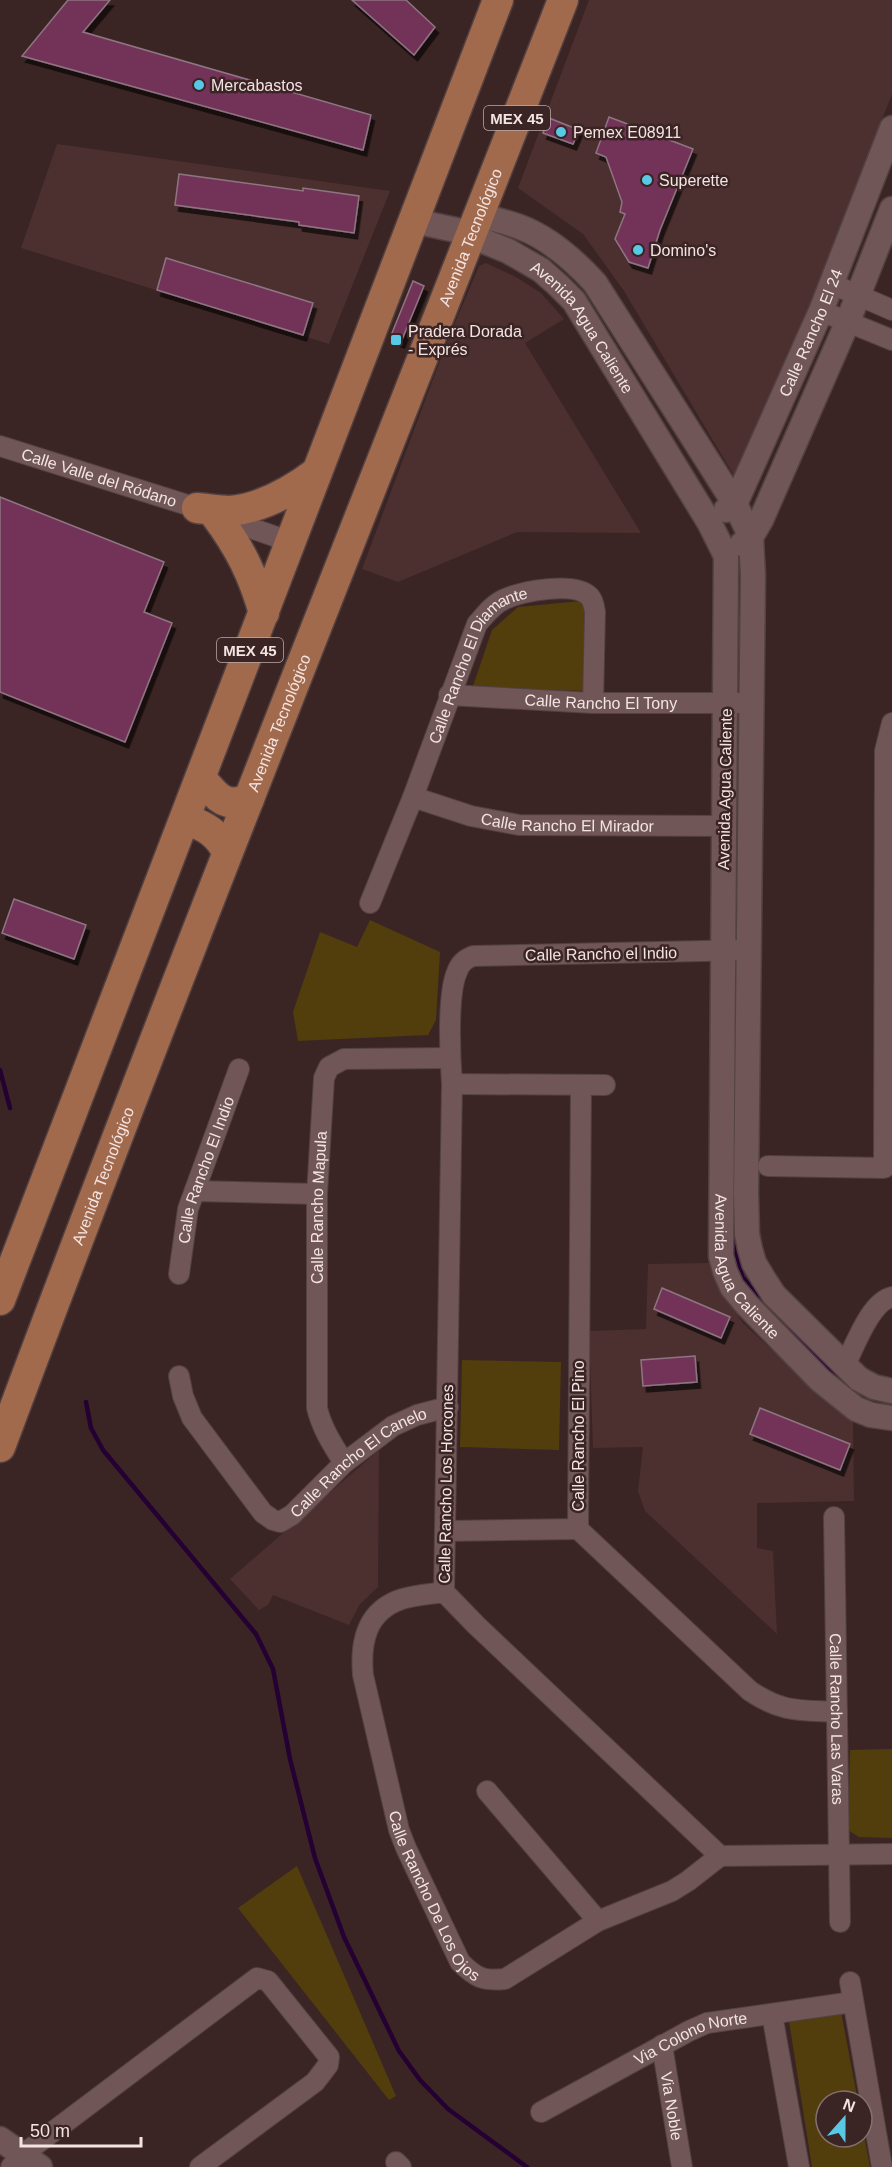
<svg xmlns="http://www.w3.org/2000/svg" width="892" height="2167" viewBox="0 0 892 2167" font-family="Arial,sans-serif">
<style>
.built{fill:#4c302f}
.green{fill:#523d0d}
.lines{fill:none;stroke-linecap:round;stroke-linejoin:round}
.stream{stroke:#240033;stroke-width:4.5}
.building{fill:#733358;stroke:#8d7581;stroke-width:1.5;filter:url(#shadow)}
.minor-casing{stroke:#534141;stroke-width:22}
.tertiary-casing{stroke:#534141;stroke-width:27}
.primary-casing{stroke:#534141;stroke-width:33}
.minor{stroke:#705656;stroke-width:20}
.tertiary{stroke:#705656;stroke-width:24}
.primary{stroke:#a26a4c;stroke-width:30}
.poi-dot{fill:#59c8e5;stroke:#3b2424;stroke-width:2}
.labels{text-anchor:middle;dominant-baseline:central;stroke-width:5;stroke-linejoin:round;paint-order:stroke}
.shield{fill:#3b2424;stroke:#bcaaaa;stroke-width:1.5}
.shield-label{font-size:15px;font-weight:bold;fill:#f3e4e3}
.poi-label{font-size:16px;fill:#f3e4e3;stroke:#3b2424;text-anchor:start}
.street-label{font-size:16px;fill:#f3e4e3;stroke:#3b2424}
</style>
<defs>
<filter id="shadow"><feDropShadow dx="3.5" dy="6" stdDeviation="0" flood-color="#0009"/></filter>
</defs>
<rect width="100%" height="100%" fill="#3b2424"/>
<g class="built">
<polygon points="589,0 892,0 892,94 739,484 624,291 583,234 518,188"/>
<polygon points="57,144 390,191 329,344 21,248"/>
<polygon points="486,263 516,277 541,293 564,319 525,343 641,533 517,532 398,582 362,569 447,342 479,266"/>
<polygon points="709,1263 726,1299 743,1323 828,1402 853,1421 854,1501 757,1503 757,1548 773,1551 777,1634 645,1511 638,1491 643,1447 593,1448 589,1331 646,1329 648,1264"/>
<polygon points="379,1450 378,1587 360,1604 349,1625 273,1595 268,1605 259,1610 230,1579"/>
</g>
<g class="green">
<polygon points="581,601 591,614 592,691 472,689 492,630 518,607"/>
<polygon points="370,920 440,952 436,1020 428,1035 298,1041 293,1012 320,932 357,947"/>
<polygon points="462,1360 561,1362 559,1450 460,1447"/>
<polygon points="892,1749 892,1838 859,1837 848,1830 850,1750"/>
<polygon points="297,1866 396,2096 389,2100 238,1908"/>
<polygon points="841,2012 858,2101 826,2101 826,2137 862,2137 862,2125 870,2167 812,2167 789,2021"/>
</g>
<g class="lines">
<g class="stream">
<polyline points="0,1070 10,1108"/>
<polyline points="735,1096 736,970"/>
<polyline points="735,1212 734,1242 742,1277 765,1302"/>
<polyline points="775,1313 830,1371 844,1380"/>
<polyline points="86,1402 91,1428 103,1450 256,1634 273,1669 290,1759 315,1858 344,1937 399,2051 420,2080 448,2109 527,2167"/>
</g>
</g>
<g class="building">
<polygon points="68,0 110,0 83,32 371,115 363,150 22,56"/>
<polygon points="352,0 406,0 435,27 414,55"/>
<polygon points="609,117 693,149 660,230 648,268 629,262 615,239 625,214 620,212 622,202 606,157 596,153"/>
<polygon points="549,118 579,130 573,144 543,133"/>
<polygon points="179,174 303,191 303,188 359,196 354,233 299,225 299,222 175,205"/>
<polygon points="166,258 313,303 303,335 157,290"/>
<polygon points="413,281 424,286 401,342 390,338"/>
<polygon points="0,497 164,562 144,612 172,623 125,742 0,692"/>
<polygon points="14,899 86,925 74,959 2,933"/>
<polygon points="662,1288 730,1317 721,1338 654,1309"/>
<polygon points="695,1356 697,1382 643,1386 641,1360"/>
<polygon points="760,1408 850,1444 840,1470 750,1434"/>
</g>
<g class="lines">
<g class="minor-casing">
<g id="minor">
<polyline points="832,284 892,310"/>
<polyline points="821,311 892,340"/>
<path id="s1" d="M0,446l197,62 19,8 75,26"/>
<path id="s2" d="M449,695l144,8h158"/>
<path id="s3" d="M413,797l58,19 48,9 205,1"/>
<path id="s4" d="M370,903l43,-106 64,-173c8,-9 16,-20 28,-25 18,-8 67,-17 83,-4 5,4 6,11 7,17l-2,91"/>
<path d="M748,950l-275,6c-8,3 -13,7 -16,16 -10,22 -7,86 -5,112l-8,508 32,33 244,231 172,-2"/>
<polyline points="452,1084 605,1085"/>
<path d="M581,1086l-3,443 172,162c33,22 49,19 87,21"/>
<polyline points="768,1166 884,1168 885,751 892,723"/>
<polyline points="195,1191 317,1194"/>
<path id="s5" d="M179,1274l9,-65 51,-140"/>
<path d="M845,1365c10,-19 25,-63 47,-68"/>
<path id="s6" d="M179,1376l4,20 9,22 71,95 10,7 7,2 12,-7 52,-52 49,-37 24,-11 31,-8"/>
<path id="s7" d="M344,1463c-11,-18 -22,-34 -27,-55v-214l7,-116 5,-11 15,-8 106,-1"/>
<path id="s8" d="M834,1517l6,405"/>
<polyline points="446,1531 578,1529"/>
<path id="s9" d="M444,1592c-13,2 -29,3 -42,7 -36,12 -42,43 -39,76l36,155 7,18 54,114c16,16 23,19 45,17l93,-58 74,-30 16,-10 32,-25"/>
<polyline points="487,1791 598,1921"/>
<polyline points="850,1982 882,2167"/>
<polyline points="772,2014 799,2167"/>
<path id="s10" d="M662,2045l20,122"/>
<path id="s11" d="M541,2112l148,-81 18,-8 146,-21"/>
<polyline points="396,2162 401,2167"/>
<polyline points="11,2167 22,2155 257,1978 268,1981 329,2057 328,2065 315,2082 200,2167"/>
</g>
</g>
<g class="tertiary-casing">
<g id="tertiary">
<path d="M479,215c13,4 28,7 41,12 29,11 54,33 75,56l140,221 16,33 2,39 -7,618 1,40 3,15 4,14 9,15 11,17 85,84 15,8 18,4"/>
<path id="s12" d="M414,221l42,9 52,21 33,19 17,15 16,16 135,221 17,34 -5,700 4,15 7,16 15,18 73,75 36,29 15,6 21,3"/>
<path id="s13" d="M726,510l9,-6 86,-193 71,-183"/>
<polyline points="742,544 751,537 761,520 848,321 892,209"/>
<polyline points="0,2139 40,2167"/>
</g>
</g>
<g class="primary-casing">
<g id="primary">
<path d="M197,508c11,1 23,3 33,3 33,-3 62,-20 87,-39"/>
<path d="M216,516c24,32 37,59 48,97"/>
<path d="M201,778c15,18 23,31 48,21"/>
<path d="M185,819c20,7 33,14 42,33"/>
<polyline points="0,1300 498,0"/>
<path id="s14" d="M0,1447c181,-485 375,-965 563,-1447"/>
</g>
</g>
<use href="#minor" class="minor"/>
<use href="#tertiary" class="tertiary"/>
<use href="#primary" class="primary"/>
</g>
<g class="poi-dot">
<circle cx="199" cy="85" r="6"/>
<circle cx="561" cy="132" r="6"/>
<circle cx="647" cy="180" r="6"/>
<circle cx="638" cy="250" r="6"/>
<rect x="390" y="334" width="12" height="12" rx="3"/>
</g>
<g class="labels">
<g class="shield">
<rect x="484" y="106" width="66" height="24" rx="4.5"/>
<rect x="217" y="638" width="66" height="24" rx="4.5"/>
</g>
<g class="shield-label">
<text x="517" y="118">MEX 45</text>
<text x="250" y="650">MEX 45</text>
</g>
<g class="poi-label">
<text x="211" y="85">Mercabastos</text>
<text x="573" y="132">Pemex E08911</text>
<text x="659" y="180">Superette</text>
<text x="650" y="250">Domino's</text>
<text x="408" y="331">Pradera Dorada<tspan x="408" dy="18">- Exprés</tspan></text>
</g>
<g class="street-label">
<text stroke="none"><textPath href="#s14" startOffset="1298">Avenida Tecnológico</textPath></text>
<text stroke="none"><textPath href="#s12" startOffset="208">Avenida Agua Caliente</textPath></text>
<text stroke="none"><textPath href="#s13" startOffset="198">Calle Rancho El 24</textPath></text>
<text stroke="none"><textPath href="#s1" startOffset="104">Calle Valle del Ródano</textPath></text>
<text stroke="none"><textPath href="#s4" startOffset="266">Calle Rancho El Diamante</textPath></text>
<text stroke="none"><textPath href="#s2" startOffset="152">Calle Rancho El Tony</textPath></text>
<text stroke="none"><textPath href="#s14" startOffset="776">Avenida Tecnológico</textPath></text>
<text transform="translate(725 789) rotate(-89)">Avenida Agua Caliente</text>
<text stroke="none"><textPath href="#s3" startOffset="158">Calle Rancho El Mirador</textPath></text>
<text transform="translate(601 954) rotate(-1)">Calle Rancho el Indio</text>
<text stroke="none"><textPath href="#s5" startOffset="108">Calle Rancho El Indio</textPath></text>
<text stroke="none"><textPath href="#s14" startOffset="290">Avenida Tecnológico</textPath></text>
<text stroke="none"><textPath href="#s7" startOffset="262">Calle Rancho Mapula</textPath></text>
<text stroke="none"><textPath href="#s12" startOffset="1198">Avenida Agua Caliente</textPath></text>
<text transform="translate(578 1436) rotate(-90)">Calle Rancho El Pino</text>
<text stroke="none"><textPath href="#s6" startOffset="282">Calle Rancho El Canelo</textPath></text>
<text transform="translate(446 1484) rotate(-89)">Calle Rancho Los Horcones</text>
<text stroke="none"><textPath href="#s8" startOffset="202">Calle Rancho Las Varas</textPath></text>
<text stroke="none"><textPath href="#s9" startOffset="370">Calle Rancho De Los Ojos</textPath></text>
<text stroke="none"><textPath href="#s11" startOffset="168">Via Colono Norte</textPath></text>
<text stroke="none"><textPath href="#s10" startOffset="62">Via Noble</textPath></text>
</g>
</g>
<g transform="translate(844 2119) rotate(21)"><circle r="28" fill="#3b2424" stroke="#857170" stroke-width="1.5"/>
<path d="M0-4.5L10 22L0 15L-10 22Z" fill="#59c8e5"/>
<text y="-9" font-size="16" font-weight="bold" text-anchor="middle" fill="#f3e4e3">N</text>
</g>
<path d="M21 2137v9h120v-9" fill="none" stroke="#f3e4e3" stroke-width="3"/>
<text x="30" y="2137" font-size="18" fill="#f3e4e3" stroke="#3b2424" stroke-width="4.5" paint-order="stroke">50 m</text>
</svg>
